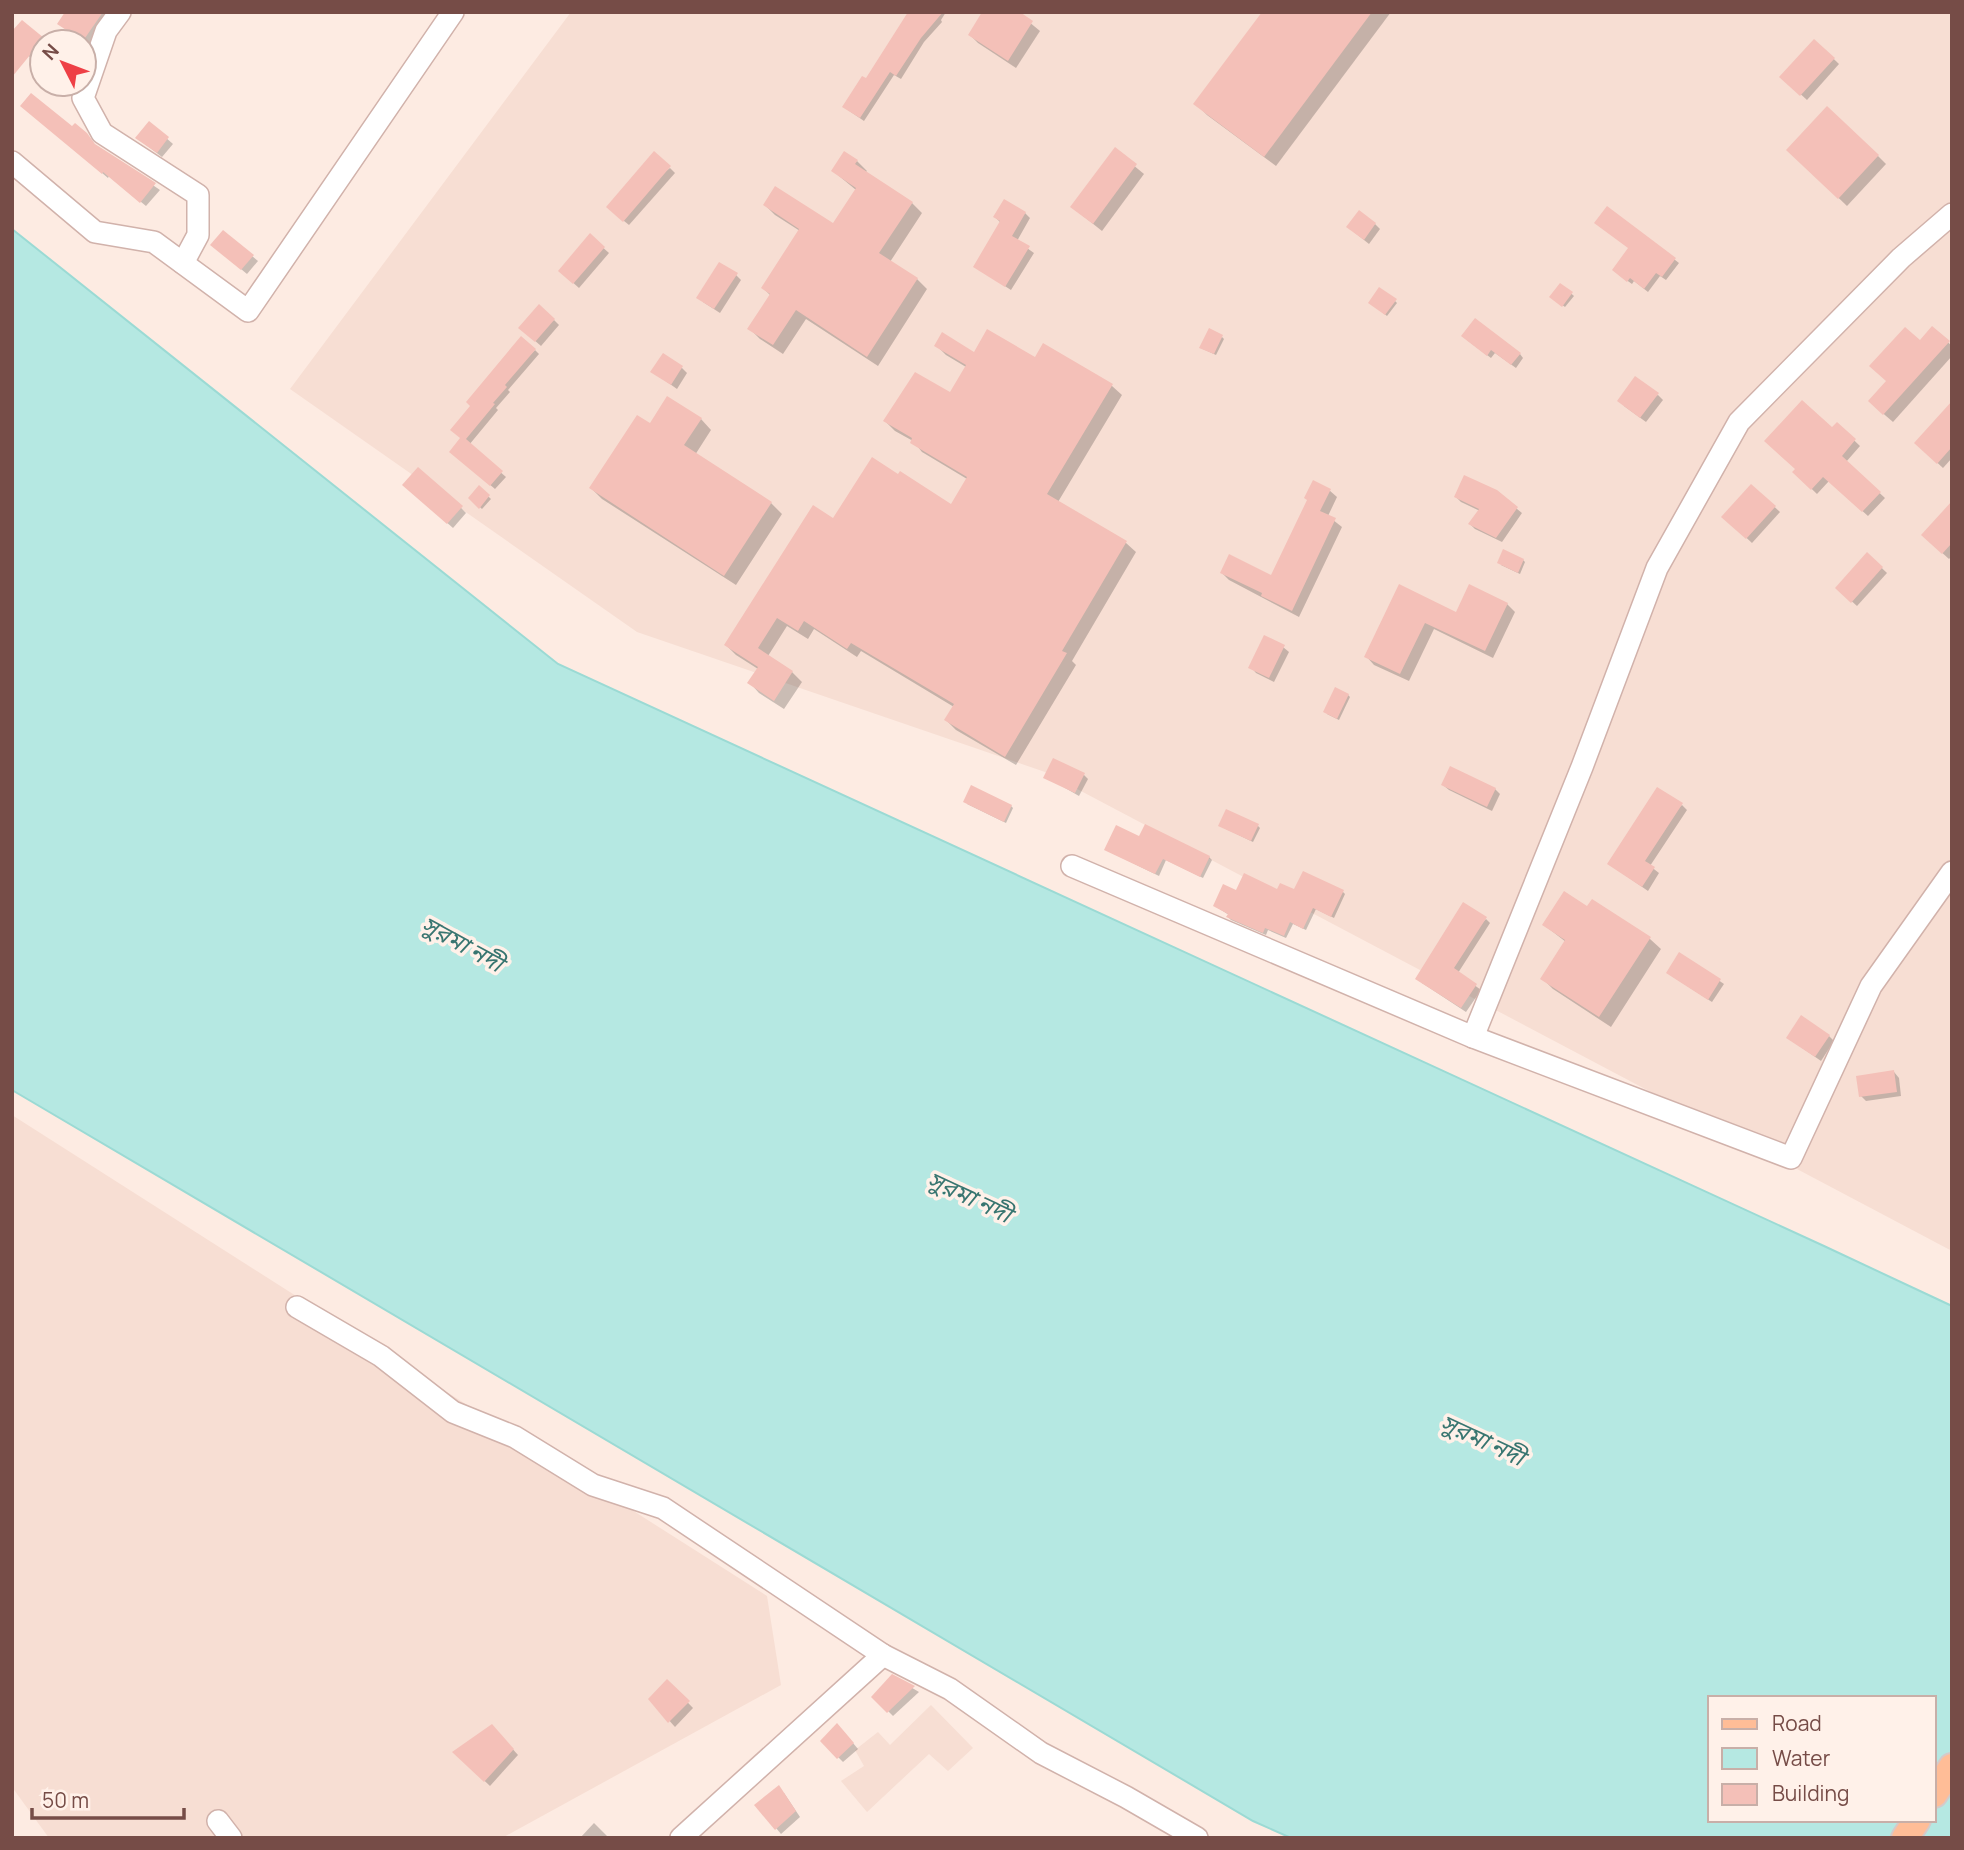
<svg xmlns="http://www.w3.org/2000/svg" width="1964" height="1850" viewBox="0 0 1964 1850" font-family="Manrope,'Noto Sans Bengali',sans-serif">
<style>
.residential{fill:#f7ded3}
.water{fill:#b5e8e2;stroke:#9bdad4;stroke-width:2;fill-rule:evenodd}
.shadow{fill:#0003}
.building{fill:#f4c0b8}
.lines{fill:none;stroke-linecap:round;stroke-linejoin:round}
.minor-casing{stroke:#d1b2ab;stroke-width:24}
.major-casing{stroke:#d6c9c8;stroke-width:30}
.minor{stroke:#fff;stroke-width:21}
.major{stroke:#ffbd97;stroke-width:26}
.labels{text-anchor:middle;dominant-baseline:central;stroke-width:7;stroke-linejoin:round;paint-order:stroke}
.water-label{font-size:24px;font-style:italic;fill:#387570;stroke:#fff1e9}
</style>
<rect width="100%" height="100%" fill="#fdebe2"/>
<g class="residential">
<polygon points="571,12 1952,12 1952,1251 1045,772 637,632 290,389"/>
<polygon points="12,1115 767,1596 781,1685 502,1838 49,1838 12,1787"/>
<polygon points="931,1705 973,1748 948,1771 929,1754 867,1812 841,1781 864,1766 855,1750 878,1732 890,1745"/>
</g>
<path class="water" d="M12,229l546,435 1266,582 128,60v532h-661l-38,-17 -1241,-731zM1710,1698h224v122h-224z"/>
<g class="shadow">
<polygon points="67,12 116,12 91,48 60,23"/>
<polygon points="912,12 946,12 941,20 942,22 924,42 901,79 894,75 864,121 848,110"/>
<polygon points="1017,12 1040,31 1016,68 978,43 970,35"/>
<polygon points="1264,12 1391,12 1276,166 1207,115 1196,104"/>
<polygon points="22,22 46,42 42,42 42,53 35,61 12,43"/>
<polygon points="1815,41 1839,64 1807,100 1782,77"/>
<polygon points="28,111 97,147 160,190 146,206 109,176 108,178"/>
<polygon points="149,123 173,144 162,157 137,138"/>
<polygon points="1115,150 1144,174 1102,231 1072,207"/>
<polygon points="1878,156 1886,164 1847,206 1797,158"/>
<polygon points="857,161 867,171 865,173 912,203 922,213 890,262 917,279 927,289 878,366 806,319 783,354 760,339 750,329 771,296 763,288 800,231 775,215 765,205 833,225 856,190 833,171"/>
<polygon points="670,168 675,173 629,225 613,212"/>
<polygon points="1608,208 1679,263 1666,280 1660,276 1648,292 1634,281 1632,284 1618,274 1630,249"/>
<polygon points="1025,213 1030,218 1017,241 1034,253 1011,290 975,267 1001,223 995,217"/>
<polygon points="1375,224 1380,229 1369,244 1354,232"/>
<polygon points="590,236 609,253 579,288 560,271"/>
<polygon points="218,250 252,256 258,261 247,274"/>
<polygon points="736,275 741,280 720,313 703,302"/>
<polygon points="1561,285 1574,296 1565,307 1552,297"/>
<polygon points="1395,301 1397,303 1387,316 1372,304"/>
<polygon points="554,320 559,325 541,346 526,333"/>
<polygon points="1932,328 1952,346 1952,356 1893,422 1878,409 1920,342"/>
<polygon points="1222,337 1224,339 1216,355 1203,349"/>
<polygon points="1467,340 1520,354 1523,358 1516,368 1495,353 1491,358"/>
<polygon points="936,345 974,354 1035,359 1112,386 1122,395 1058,502 1126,543 1136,552 1072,661 1076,665 1016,765 956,730 946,720 954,707 861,651 857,657 814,629 808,639 787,626 768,656 792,672 802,682 784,709 759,693 750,683 758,669 736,655 726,645 834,520 951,506 967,479 922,452 913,441 895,431 885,421 950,395 966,367 946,355"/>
<polygon points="535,350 539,354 508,390 510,392 496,408 498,410 469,445 506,477 495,489 456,456 463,439 452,430"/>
<polygon points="682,368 687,373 677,389 653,372"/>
<polygon points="1658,395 1663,400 1646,422 1624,406"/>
<polygon points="1952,417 1952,458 1943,468 1916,443"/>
<polygon points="701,419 711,430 695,455 771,503 782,514 736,585 602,499 591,488 651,426"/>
<polygon points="1837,424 1860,446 1846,462 1885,498 1868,516 1829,481 1817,494 1794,472"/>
<polygon points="1752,486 1780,512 1752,543 1724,517"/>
<polygon points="479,488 491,499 482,509 470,498"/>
<polygon points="410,490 461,508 466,513 453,528"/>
<polygon points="1329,490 1337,497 1328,516 1342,527 1299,617 1229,580 1222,573 1272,577"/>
<polygon points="1496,492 1522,513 1502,542 1475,529 1470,524 1480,511 1461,502 1456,497"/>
<polygon points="1952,503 1952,556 1949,559 1929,541"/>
<polygon points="1867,554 1887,573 1857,606 1837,588"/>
<polygon points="1523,560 1525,562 1520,574 1501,565"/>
<polygon points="1400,587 1456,614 1507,604 1515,612 1493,658 1434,629 1409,681 1374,665 1366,656"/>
<polygon points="1283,647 1289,652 1274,682 1256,673 1251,667"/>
<polygon points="1348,695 1350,697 1339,720 1327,714"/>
<polygon points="1084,775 1088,779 1079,796 1046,777"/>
<polygon points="1443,785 1495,789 1500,794 1492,811 1449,790"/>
<polygon points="967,804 1011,806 1013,808 1006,823"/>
<polygon points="1682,805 1687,810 1650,866 1659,873 1648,891 1609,864"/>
<polygon points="1220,826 1258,826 1260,828 1253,842"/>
<polygon points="1106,850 1209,857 1212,860 1203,878 1166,860 1159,876"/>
<polygon points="1278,891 1343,892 1345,894 1334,918 1316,909 1306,930 1293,924 1286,938 1268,930 1266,935 1231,920 1228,917 1229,915 1215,906 1237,892"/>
<polygon points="1592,901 1650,939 1661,949 1611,1027 1553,989 1542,978 1566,942 1544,925 1587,909"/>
<polygon points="1486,919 1490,923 1458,973 1481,990 1466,1012 1422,983"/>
<polygon points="1680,954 1724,984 1712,1002 1672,976"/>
<polygon points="1829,1036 1834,1041 1821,1061 1788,1038"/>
<polygon points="1894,1072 1899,1078 1901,1096 1866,1101 1861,1096"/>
<polygon points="892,1676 919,1692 893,1716 874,1697"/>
<polygon points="667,1681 693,1708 675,1727 650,1699"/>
<polygon points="492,1726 518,1755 490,1786 454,1752"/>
<polygon points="842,1730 858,1749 843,1762 822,1741"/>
<polygon points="784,1793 800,1817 781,1834 757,1805"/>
<polygon points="594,1823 609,1838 580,1838"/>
</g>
<g class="building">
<polygon points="65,12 103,12 83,41 57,24"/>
<polygon points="908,12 943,12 921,38 896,76 890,72 860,118 842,107 862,76 866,78"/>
<polygon points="982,12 1020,12 1033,21 1008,61 968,35"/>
<polygon points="1262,12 1372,12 1264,157 1193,104"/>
<polygon points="22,20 44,38 12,77 12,31"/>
<polygon points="1814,39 1835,58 1800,96 1779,77"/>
<polygon points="31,93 72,126 75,123 87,133 95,144 156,183 140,203 103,172 102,174 20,106"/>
<polygon points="1827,106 1879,155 1838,199 1786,150"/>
<polygon points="149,121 169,137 157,153 135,138"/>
<polygon points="1115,147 1137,164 1093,224 1070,207"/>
<polygon points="654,151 671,166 623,222 606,207"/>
<polygon points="844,151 858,160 855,164 913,202 879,253 918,278 867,357 796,310 773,345 747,329 770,294 761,288 799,229 763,205 775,186 833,223 856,188 831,171"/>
<polygon points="1004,199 1026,212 1012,236 1030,246 1005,287 973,267 1000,221 993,217"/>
<polygon points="1607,206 1676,258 1662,277 1656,273 1644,289 1630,278 1627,282 1612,270 1628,248 1594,223"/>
<polygon points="1359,210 1376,223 1364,240 1346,227"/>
<polygon points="223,230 254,255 241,270 210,245"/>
<polygon points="590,233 605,247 573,284 558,271"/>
<polygon points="719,262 738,273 714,309 696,298"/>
<polygon points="1560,283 1573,292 1562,307 1549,297"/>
<polygon points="1379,287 1397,299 1385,315 1368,303"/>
<polygon points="539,304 555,319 535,342 518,328"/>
<polygon points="1475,318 1521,353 1511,365 1491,350 1487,356 1461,336"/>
<polygon points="1932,326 1950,341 1883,415 1868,401 1886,381 1869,366 1905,327 1920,340"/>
<polygon points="1209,328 1223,335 1214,354 1199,348"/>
<polygon points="987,329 1035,357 1043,343 1113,384 1047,494 1127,541 1062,651 1067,653 1005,757 944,720 954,704 851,643 847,649 804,621 798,631 777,618 758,648 793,671 774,701 747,683 758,667 724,645 813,505 833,518 872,457 898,474 900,471 951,504 967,477 910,443 912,438 883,421 915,372 950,392 966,365 934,346 942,332 974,352"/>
<polygon points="521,336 536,349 505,385 507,387 493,403 495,404 466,439 503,471 490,486 449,452 460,438 450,430 470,406 466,402"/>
<polygon points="663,353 683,366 671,385 650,372"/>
<polygon points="1635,376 1659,393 1640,418 1617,401"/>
<polygon points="667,396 702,418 684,445 772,502 724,576 589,488 637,415 650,423"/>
<polygon points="1802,400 1832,427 1837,422 1856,439 1842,456 1881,492 1862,512 1823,477 1811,490 1792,472 1795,469 1764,441"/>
<polygon points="1952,401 1952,447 1937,464 1914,443"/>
<polygon points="418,467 463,506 447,524 402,485"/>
<polygon points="1464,475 1497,490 1518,507 1496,538 1468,524 1479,509 1454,497"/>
<polygon points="1313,480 1331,489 1320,511 1336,518 1292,611 1261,596 1262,593 1220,573 1229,554 1271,575 1307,500 1304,498"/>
<polygon points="1751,484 1776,506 1746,539 1721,517"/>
<polygon points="479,485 490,495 479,509 468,498"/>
<polygon points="1952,501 1952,543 1942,554 1921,535"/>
<polygon points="1503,549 1524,559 1518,573 1497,563"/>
<polygon points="1867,552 1883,567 1851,603 1835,588"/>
<polygon points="1399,584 1456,612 1469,584 1508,603 1485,651 1425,623 1400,674 1364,657"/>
<polygon points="1264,635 1285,645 1269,678 1248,668"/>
<polygon points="1335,687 1349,694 1337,719 1323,712"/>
<polygon points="1053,758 1085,773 1075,793 1043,778"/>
<polygon points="1450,766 1496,788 1487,807 1441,785"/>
<polygon points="971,785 1012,805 1004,822 963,802"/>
<polygon points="1657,787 1683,803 1645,861 1655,867 1642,887 1607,864"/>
<polygon points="1226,809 1259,824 1251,841 1218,826"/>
<polygon points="1145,824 1210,856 1200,877 1163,859 1155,874 1104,850 1116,825 1139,836"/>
<polygon points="1303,871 1344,890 1331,917 1313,908 1303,929 1290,922 1284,936 1265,928 1263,933 1226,917 1228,914 1213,906 1223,884 1236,890 1244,873 1277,889 1280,883 1294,889"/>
<polygon points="1564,891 1587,906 1592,899 1651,937 1599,1017 1540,979 1565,940 1542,925"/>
<polygon points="1463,902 1487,917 1454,968 1477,984 1461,1008 1415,979"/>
<polygon points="1679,952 1721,979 1708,1000 1666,973"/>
<polygon points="1801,1015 1830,1035 1815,1057 1786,1038"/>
<polygon points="1894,1070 1897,1092 1859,1097 1856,1076"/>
<polygon points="892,1674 915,1686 887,1713 871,1697"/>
<polygon points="667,1679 690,1701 668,1723 648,1699"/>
<polygon points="837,1723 854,1743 837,1759 820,1741"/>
<polygon points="492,1724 514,1749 484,1782 452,1752"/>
<polygon points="779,1785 796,1811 775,1830 754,1805"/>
</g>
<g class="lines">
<g class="minor-casing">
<g id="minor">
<polyline points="120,12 106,31 83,98 102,133 198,195 198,235 183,263"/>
<polyline points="12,162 95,232 154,242 248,311 453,12"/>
<polyline points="1072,866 1473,1037 1791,1158 1871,986 1952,872"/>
<polyline points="1473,1037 1582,767 1657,568 1739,422 1901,258 1952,214"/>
<polyline points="297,1307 381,1356 453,1412 515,1437 593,1485 663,1508 883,1655 950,1689 1041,1753 1126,1797 1197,1838"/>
<polyline points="218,1821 231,1838"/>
<polyline points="681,1838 883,1655"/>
</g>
</g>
<g class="major-casing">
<g id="major">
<polyline points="1934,1794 1952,1767"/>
<polyline points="1905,1838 1917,1820"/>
</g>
</g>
<use href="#minor" class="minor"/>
<use href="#major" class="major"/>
</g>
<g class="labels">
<g class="water-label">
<text transform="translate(463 943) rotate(29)">সুরমা নদী</text>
<text transform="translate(970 1196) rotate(25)">সুরমা নদী</text>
<text transform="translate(1483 1439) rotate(25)">সুরমা নদী</text>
</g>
</g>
<rect width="1964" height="1850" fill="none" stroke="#764c47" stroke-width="28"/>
<rect x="1708" y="1696" width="228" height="126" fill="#fff1e9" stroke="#c8afa8" stroke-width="2"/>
<rect x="1722" y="1719" width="35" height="10" fill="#ffbd97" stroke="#c8afa8" stroke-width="2"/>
<text x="1772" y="1731" font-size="21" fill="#764c47">Road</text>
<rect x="1722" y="1748" width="35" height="21" fill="#b5e8e2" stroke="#c8afa8" stroke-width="2"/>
<text x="1772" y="1766" font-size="21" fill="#764c47">Water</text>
<rect x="1722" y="1784" width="35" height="21" fill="#f4c0b8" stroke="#c8afa8" stroke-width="2"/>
<text x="1772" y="1801" font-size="21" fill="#764c47">Building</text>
<g transform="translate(63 63) rotate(312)"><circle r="33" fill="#fff1e9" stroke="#c8afa8" stroke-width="2"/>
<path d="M0-5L12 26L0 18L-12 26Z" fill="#ee4046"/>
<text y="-10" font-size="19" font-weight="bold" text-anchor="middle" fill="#764c47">N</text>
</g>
<path d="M32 1808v10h152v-10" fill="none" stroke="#764c47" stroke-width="3.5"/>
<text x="42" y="1808" font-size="21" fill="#764c47" stroke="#fff1e9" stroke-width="5" paint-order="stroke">50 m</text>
</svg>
